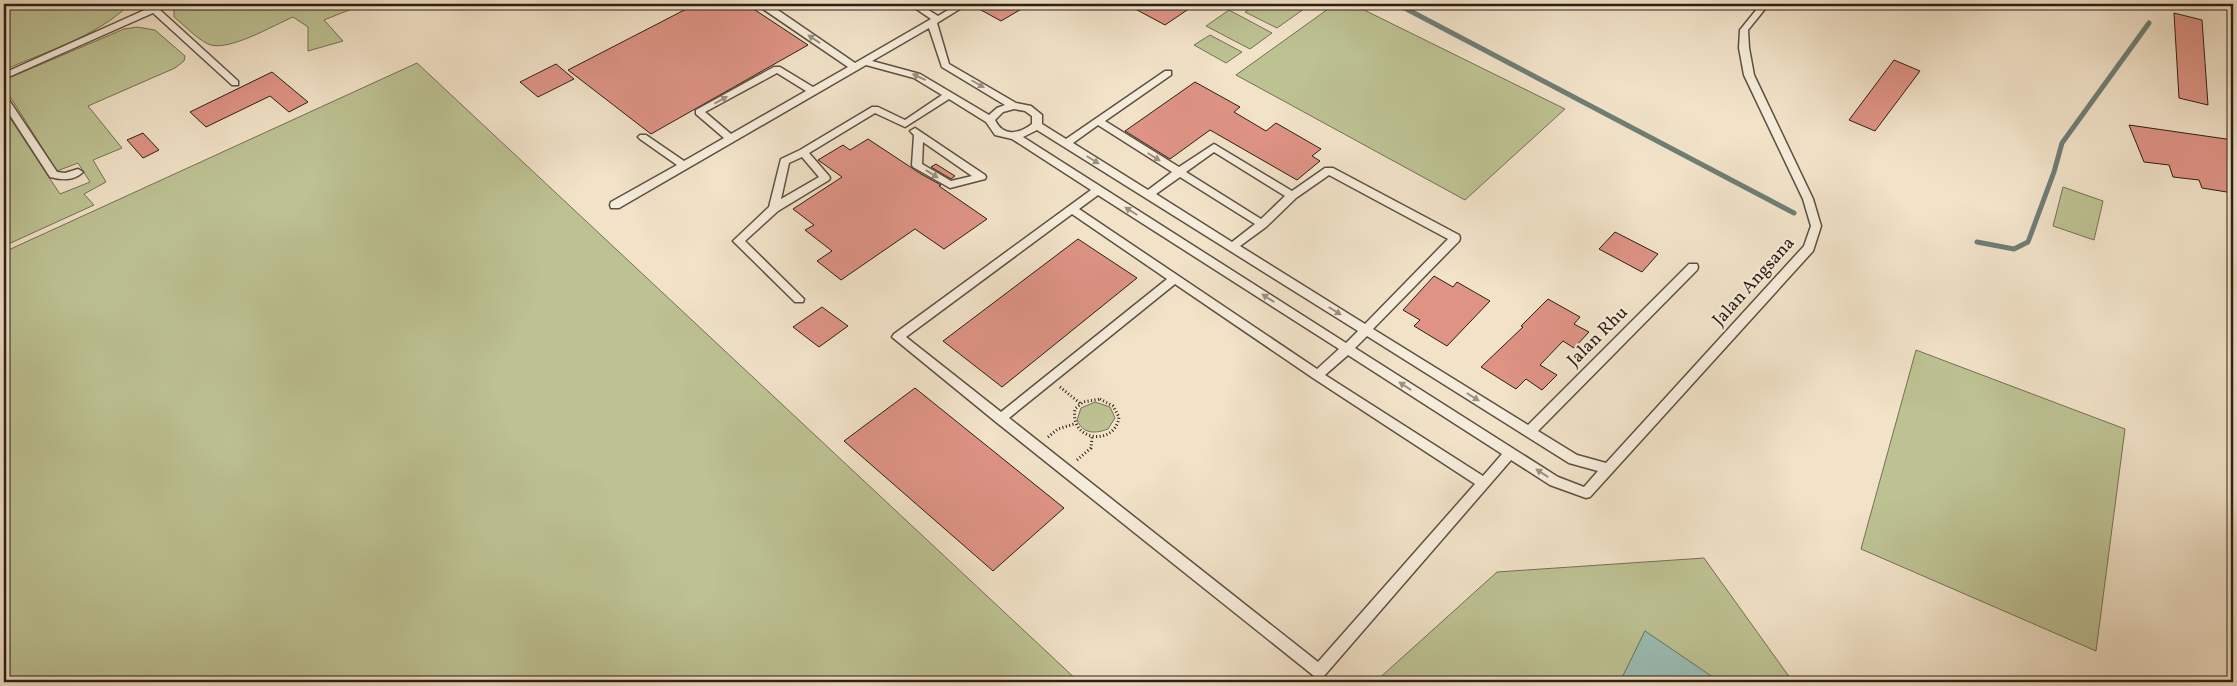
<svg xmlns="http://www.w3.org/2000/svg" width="2237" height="686" viewBox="0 0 2237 686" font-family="Vollkorn,serif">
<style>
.green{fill:#bdc293;stroke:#747054}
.water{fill:#9bbeb5;stroke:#6f7e75}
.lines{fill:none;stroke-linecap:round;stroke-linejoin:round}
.stream{stroke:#6f7e75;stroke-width:5}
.building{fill:#de9385;stroke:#2c1f14}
.service-casing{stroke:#5d5041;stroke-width:3}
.path{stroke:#2c1f14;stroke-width:3;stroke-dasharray:1 2.5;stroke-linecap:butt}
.service{fill:#f6ecdb;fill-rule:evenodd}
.oneway{fill:#9b9081}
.labels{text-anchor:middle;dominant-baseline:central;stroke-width:4;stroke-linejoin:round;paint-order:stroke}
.street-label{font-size:18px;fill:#2c1f14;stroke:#f6ecdb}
</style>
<rect width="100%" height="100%" fill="#f1e2c8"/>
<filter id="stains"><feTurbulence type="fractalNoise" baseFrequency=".004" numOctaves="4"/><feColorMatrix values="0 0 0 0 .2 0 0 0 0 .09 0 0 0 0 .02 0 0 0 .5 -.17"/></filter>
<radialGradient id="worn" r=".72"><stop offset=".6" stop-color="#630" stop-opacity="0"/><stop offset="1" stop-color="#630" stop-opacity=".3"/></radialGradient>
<g class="green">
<path d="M4,4h126c-34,33 -83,47 -126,66z"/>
<path d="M180,4h177l2,2 -35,14 19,21 -35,10v-24l-15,-10c-19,8 -66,36 -85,27 -12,-6 -24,-19 -34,-27v-8z"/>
<polygon points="1257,4 1311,4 1277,28 1245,12"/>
<polygon points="1335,4 1352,4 1565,109 1465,200 1236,75"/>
<polygon points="1229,10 1272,33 1250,49 1206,26"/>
<polygon points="137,27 155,30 185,56 184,61 175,68 88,106 122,148 93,160 106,182 84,194 94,205 4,246 4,109 60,194 90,182 78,163 57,171 4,87 4,80 124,29"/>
<polygon points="1210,35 1242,52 1226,63 1194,45"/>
<polygon points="417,63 1079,682 4,682 4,252"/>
<polygon points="2063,187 2103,201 2094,240 2053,226"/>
<polygon points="1916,350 2125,429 2096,651 1861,549"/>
<path d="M1095,402l15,5 5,11 -7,11c-13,5 -25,5 -31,-9l4,-12z"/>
<polygon points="1704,558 1793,682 1720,682 1645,631 1620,682 1375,682 1497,572"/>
</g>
<polygon class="water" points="1645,631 1720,682 1620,682"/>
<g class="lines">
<g class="stream">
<polyline points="1397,4 1794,213"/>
<polyline points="4,5 7,4"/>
<polyline points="1977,242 2014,249 2028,242 2054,172 2062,143 2149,23"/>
</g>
</g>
<g class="building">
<polygon points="696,4 746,4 808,45 651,134 568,70"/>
<polygon points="970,4 1030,4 1001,21"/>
<polygon points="1126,4 1196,4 1165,25"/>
<polygon points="2174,13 2202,20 2208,105 2179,98"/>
<polygon points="1894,60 1920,71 1875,131 1849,120"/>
<polygon points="556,64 574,79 538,97 520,82"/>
<polygon points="272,72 308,102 289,112 270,96 206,127 190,112"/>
<polygon points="1195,82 1240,107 1234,112 1266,131 1276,123 1321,149 1312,156 1320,161 1297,180 1210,130 1170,159 1125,131"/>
<polygon points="2129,125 2233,140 2233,193 2202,188 2199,180 2173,177 2169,165 2144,162"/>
<polygon points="143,133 159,150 143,158 127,140"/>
<polygon points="868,139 921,174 941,185 939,186 987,219 944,249 915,229 841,280 817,261 832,251 805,230 814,225 793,209 842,177 818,160 843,145 850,150"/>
<polygon points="936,164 955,176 951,179 931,167"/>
<polygon points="1615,232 1658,254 1642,272 1599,249"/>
<polygon points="1078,239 1137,278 1002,387 943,341"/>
<polygon points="1434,276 1453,287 1457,282 1490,301 1447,346 1414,326 1420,320 1403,310"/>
<polygon points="1548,299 1580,317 1574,324 1589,332 1574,348 1563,341 1540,365 1557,375 1542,390 1526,379 1516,389 1481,367 1523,327 1521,326"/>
<polygon points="822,307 848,326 819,347 793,327"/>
<polygon points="915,388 1064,508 993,571 844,441"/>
</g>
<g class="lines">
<g class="service-casing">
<g id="service">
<polygon points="145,4 156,5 170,4 160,10 238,81 238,85 232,85 153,13 4,79 4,73 149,8"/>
<path d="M760,4h9l86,59 76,-44 -22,-15h10l19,12 20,-12h10l-31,19 12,41 67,39 15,3 11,9v9l24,15 99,-68h6v4l-66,46 74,46 35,-23 78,47 33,-23h8l126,67 1,3 -1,3 -86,88 155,96 161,-161h8l1,3 -1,3 -159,161 39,24 29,8 198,-217 7,-20 -8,-27 -59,-124 -5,-27 1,-18 21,-26h8l-21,26 1,18 5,27 59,124 8,27 -8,25 -223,246 -4,1 -36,-13 -39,-25 -187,216 -5,1 -5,-1 -318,-254 -104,-85 2,-3 197,-144 -79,-51 -17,-4 -9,-13 -37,-23 -44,28 -30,-14 -66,40 20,23 1,2 -1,2 -51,31 -33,30 59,58 -1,3h-8l-62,-61 36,-34 12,-48 19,-9 72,-43h6l27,13 37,-25 -28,-17 -48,-13 -247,143h-8l-1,-3 1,-3 66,-37 -37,-26 -2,-2 2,-2h6l38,26 40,-23 -28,-24v-4l78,-43h6l33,20 35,-20 -88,-60zM929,28l13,39 63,38 -8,3 -8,7 -69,-41 -48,-13zM777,73l29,18 -75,43 -26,-22zM1014,109l11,2 7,5v8c-13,10 -29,13 -37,-4l8,-8zM1098,125l74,47 -24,18 -75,-47zM1037,130l321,201 -12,12 -323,-206zM1214,152l71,44 -24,23 -75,-47zM802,157l17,20 -38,22 8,-36zM1329,175l119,64 -83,85 -125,-78 26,-19 30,-29zM1180,177l75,47 -23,18 -76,-48zM1098,195l241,154 -22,20 -238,-160zM1072,214l95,65 -166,133 -95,-75zM1175,284l138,94 162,106 -157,178 -309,-244zM1367,336l202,127 29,8 -14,16 -26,-10 -203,-129zM1348,355l154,99 -19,22 -158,-101z"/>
<path d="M4,96l3,1 50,75 8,1 13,-4 5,3c-9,9 -21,8 -33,5l-46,-71z"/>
<path d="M915,128l70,47 1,2 -1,2 -35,9 -37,-21 -1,-2 2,-30 -4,-4zM923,142l49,34 -21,5 -29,-17z"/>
</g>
</g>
<g class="path">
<polyline points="1060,387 1081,404"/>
<path d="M1100,399l13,7 6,11c-4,30 -50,24 -44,-8l8,-7z"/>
<polyline points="1048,437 1058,429 1074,424"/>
<polyline points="1077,460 1091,448 1092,437"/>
</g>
<use href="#service" class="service"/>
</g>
<defs><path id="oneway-solid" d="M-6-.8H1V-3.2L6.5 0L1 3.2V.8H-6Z" transform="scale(1.25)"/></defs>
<g class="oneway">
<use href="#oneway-solid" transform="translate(814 39) rotate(-146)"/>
<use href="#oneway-solid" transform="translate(919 77) rotate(-155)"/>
<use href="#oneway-solid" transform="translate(978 84) rotate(30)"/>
<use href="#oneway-solid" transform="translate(721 100) rotate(-29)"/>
<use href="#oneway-solid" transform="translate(1154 157) rotate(32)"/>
<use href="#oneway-solid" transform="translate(1093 160) rotate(32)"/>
<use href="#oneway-solid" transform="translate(932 174) rotate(32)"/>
<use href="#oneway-solid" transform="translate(1131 211) rotate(-148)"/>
<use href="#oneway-solid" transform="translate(1268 298) rotate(-147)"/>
<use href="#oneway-solid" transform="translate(1335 311) rotate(32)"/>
<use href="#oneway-solid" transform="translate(1405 386) rotate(-147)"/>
<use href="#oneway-solid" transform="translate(1473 397) rotate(32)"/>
<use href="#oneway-solid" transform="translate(1542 473) rotate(-147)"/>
</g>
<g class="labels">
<g class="street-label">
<text transform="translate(1754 282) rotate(-48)">Jalan Angsana</text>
<text transform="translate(1598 337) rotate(-45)">Jalan Rhu</text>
</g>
</g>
<rect width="2237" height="686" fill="none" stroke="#f1e2c8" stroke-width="20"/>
<rect x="5" y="5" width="2227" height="676" fill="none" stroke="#2c1f14" stroke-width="2.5"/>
<rect x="10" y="10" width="2217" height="666" fill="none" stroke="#2c1f14"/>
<rect width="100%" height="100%" filter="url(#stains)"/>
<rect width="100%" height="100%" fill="url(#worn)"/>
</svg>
